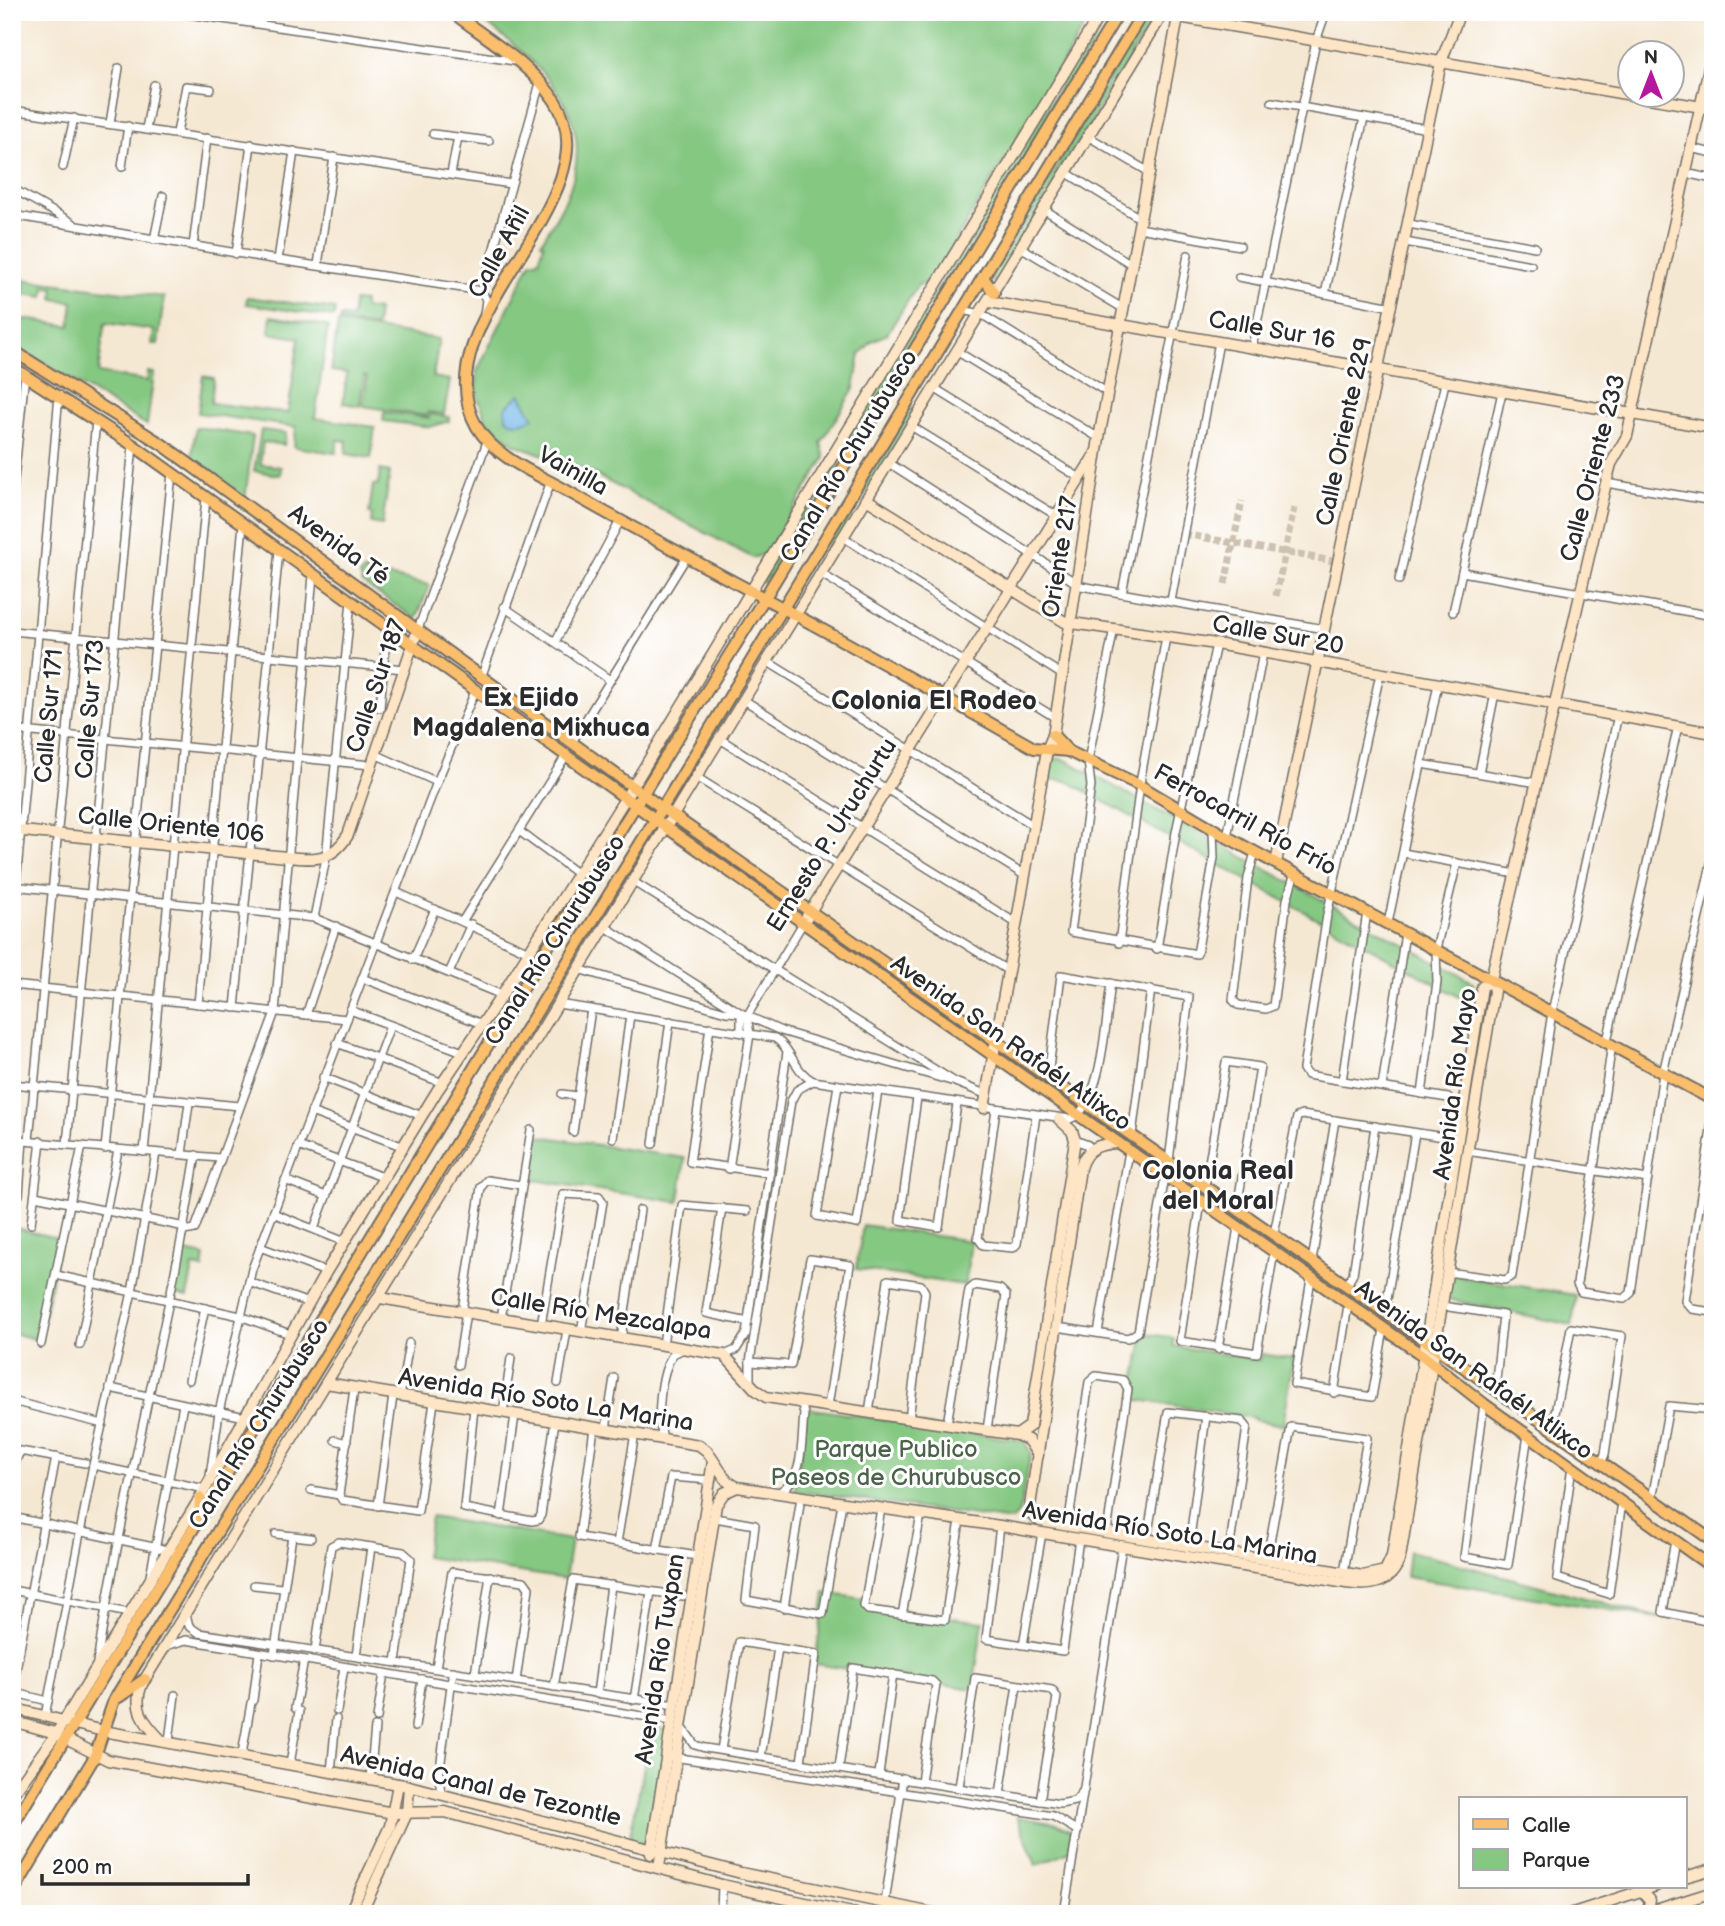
<svg xmlns="http://www.w3.org/2000/svg" width="1725" height="1926" viewBox="0 0 1725 1926" font-family="'Balsamiq Sans',sans-serif">
<style>
.green{fill:#85c882;stroke:#587a56;stroke-width:2}
.water{fill:#71b8e8;stroke:#4e728a;stroke-width:2}
.lines{fill:none;stroke-linecap:round;stroke-linejoin:round}
.street-tunnel{stroke:#cdc2b1;stroke-width:7;stroke-dasharray:7 3.5;stroke-linecap:butt}
.street-casing{stroke:#726d66;stroke-width:10}
.secondary-casing{stroke:#726d66;stroke-width:13}
.primary-casing{stroke:#726d66;stroke-width:14}
.street{stroke:#fff;stroke-width:7}
.secondary{stroke:#fde5c5;stroke-width:10}
.primary{stroke:#fabe6d;stroke-width:10}
.labels{text-anchor:middle;dominant-baseline:central;stroke-width:6;stroke-linejoin:round;paint-order:stroke}
.street-label{font-size:24px;fill:#2b2b2b;stroke:#fff}
.park-label{font-size:24px;fill:#4a6249;stroke:#fff}
.neighbourhood-label{font-size:26px;font-weight:bold;fill:#2b2b2b;stroke:#fff}
</style>
<rect width="100%" height="100%" fill="#fff"/>
<filter id="ink" filterUnits="userSpaceOnUse"><feTurbulence type="fractalNoise" baseFrequency=".0143" numOctaves="2"/><feDisplacementMap in="SourceGraphic" scale="14" xChannelSelector="R" yChannelSelector="G"/><feConvolveMatrix kernelMatrix="1 2 1 2 8 2 1 2 1" color-interpolation-filters="sRGB"/></filter>
<filter id="wash" filterUnits="userSpaceOnUse"><feTurbulence type="fractalNoise" baseFrequency=".00686" numOctaves="4" result="noise"/><feDisplacementMap in="SourceGraphic" scale="28" xChannelSelector="R" yChannelSelector="G"/><feGaussianBlur stdDeviation="1.57" result="paint"/><feColorMatrix in="noise" values="0 0 0 0 0 0 0 0 0 0 0 0 0 0 0 0 0 1.4 0 .05"/><feComposite in="paint" operator="in"/></filter>
<g filter="url(#wash)">
<rect width="100%" height="100%" fill="#f5e8d3"/>
<g class="green">
<path d="M472,12h621l-162,270 -13,3 -31,49 -15,7 -12,13 -6,35 -33,54 4,15 -58,95 -14,5 -165,-87 -74,-27 -27,-23 -10,-26v-24l54,-109 8,-2 5,-16 -3,-1c8,-14 17,-28 24,-42 41,-89 -31,-141 -93,-189z"/>
<polygon points="1104,12 1112,12 935,309 928,305"/>
<polygon points="1149,12 1157,12 994,284 991,278 994,272"/>
<polygon points="12,278 164,297 158,344 152,344 154,330 105,323 98,373 147,381 148,372 154,373 147,425 12,344 12,317 70,326 73,302 53,299 54,288 45,287 44,297 23,294 24,282 16,281 12,292"/>
<polygon points="247,297 335,309 334,317 246,304"/>
<polygon points="354,301 364,302 364,308 378,310 376,327 340,322 341,317 352,318"/>
<polygon points="923,313 930,316 771,577 768,576 764,583 761,581"/>
<polygon points="271,316 328,326 315,418 375,427 371,458 346,454 347,441 338,440 336,453 294,447 296,427 198,413 203,376 214,378 211,403 288,413 299,338 269,333"/>
<polygon points="338,323 439,339 433,377 450,380 444,414 428,412 427,416 363,406 367,377 364,376 360,406 343,403 347,373 331,371"/>
<polygon points="912,407 917,410 799,602 794,599"/>
<polygon points="384,412 429,418 430,414 449,417 449,421 430,427 383,421"/>
<polygon points="196,427 253,436 245,500 191,462"/>
<polygon points="261,430 286,433 284,445 263,442 260,464 281,467 280,475 254,471"/>
<polygon points="380,470 390,472 382,525 371,523 372,514 369,513 373,485 378,485"/>
<polygon points="364,571 430,585 416,619 362,583 360,575"/>
<polygon points="1050,758 1064,759 1473,982 1474,1005 1067,781 1048,779"/>
<polygon points="539,1136 685,1158 679,1202 533,1180"/>
<polygon points="863,1225 971,1241 965,1285 856,1269"/>
<polygon points="12,1227 60,1239 39,1340 12,1333"/>
<polygon points="181,1251 205,1256 203,1269 193,1267 187,1297 171,1293"/>
<polygon points="1451,1275 1576,1295 1572,1325 1447,1299"/>
<polygon points="1144,1333 1174,1338 1173,1346 1260,1360 1261,1354 1294,1359 1283,1425 1254,1420 1254,1418 1132,1399"/>
<polygon points="807,1408 1024,1441 1031,1453 1019,1513 1012,1521 795,1491"/>
<polygon points="431,1517 571,1540 565,1579 425,1557"/>
<polygon points="1409,1551 1660,1618 1406,1577"/>
<polygon points="825,1593 865,1599 864,1606 983,1622 973,1689 815,1664"/>
<polygon points="652,1727 669,1730 651,1846 629,1840"/>
<polygon points="1017,1817 1058,1824 1073,1832 1070,1851 1036,1865"/>
</g>
<path class="water" d="M520,394l14,24c-10,4 -18,9 -28,0l-1,-10z"/>
</g>
<g filter="url(#ink)">
<g class="lines">
<g class="street-tunnel">
<polyline points="1184,534 1338,562"/>
<polyline points="1225,584 1242,501"/>
<polyline points="1276,596 1294,508"/>
</g>
<g class="street-casing">
<g id="street">
<polyline points="173,12 515,61"/>
<polyline points="1272,102 1428,129"/>
<polyline points="12,110 511,184"/>
<polyline points="110,123 119,68"/>
<polyline points="146,129 154,85"/>
<polyline points="177,133 186,86 211,89"/>
<polyline points="433,134 489,141"/>
<polyline points="1089,137 1151,173"/>
<polyline points="1690,148 1713,153"/>
<polyline points="63,167 74,118"/>
<polyline points="122,167 128,126"/>
<polyline points="1067,173 1141,219"/>
<polyline points="1685,173 1713,179"/>
<polyline points="451,174 458,137"/>
<polyline points="12,188 73,223"/>
<polyline points="1045,210 1131,264"/>
<polyline points="12,215 278,260 482,291"/>
<polyline points="1409,224 1535,247"/>
<polyline points="1139,228 1240,246"/>
<polyline points="154,240 163,196"/>
<polyline points="1405,242 1531,265"/>
<polyline points="193,246 207,138"/>
<polyline points="1022,248 1124,309"/>
<polyline points="236,254 251,144"/>
<polyline points="278,260 294,151"/>
<polyline points="318,265 334,157"/>
<polyline points="1239,277 1392,307"/>
<polyline points="1325,294 1364,118"/>
<polyline points="962,310 981,314 1108,393"/>
<polyline points="484,315 486,300 482,291 540,83"/>
<polyline points="1252,347 1316,41 1326,12"/>
<polyline points="958,352 1099,438"/>
<polyline points="934,388 1080,478"/>
<polyline points="911,426 1057,516"/>
<polyline points="889,463 1081,586 1324,629"/>
<polyline points="1606,483 1713,501"/>
<polyline points="12,499 25,374"/>
<polyline points="843,537 1061,674"/>
<polyline points="1462,572 1713,616"/>
<polyline points="820,573 1056,718"/>
<polyline points="1399,580 1445,383"/>
<polyline points="1122,593 1188,255"/>
<polyline points="1171,601 1219,342"/>
<polyline points="504,607 610,680"/>
<polyline points="1453,612 1502,392"/>
<polyline points="1114,628 1088,761 1091,786 1071,932 1197,954 1214,858 1213,829"/>
<polyline points="418,629 487,442"/>
<polyline points="12,631 404,669"/>
<polyline points="555,642 620,521"/>
<polyline points="768,662 1034,826"/>
<polyline points="1380,674 1327,915 1303,1069 1307,1075 1448,1098"/>
<polyline points="482,675 551,481"/>
<polyline points="744,700 1024,875"/>
<polyline points="380,708 387,627"/>
<polyline points="12,730 371,765"/>
<polyline points="720,739 1016,923"/>
<polyline points="572,742 686,558"/>
<polyline points="375,754 437,782"/>
<polyline points="1421,764 1538,783"/>
<polyline points="1479,773 1495,693"/>
<polyline points="696,777 1007,970"/>
<polyline points="519,831 578,874"/>
<polyline points="1227,837 1263,653"/>
<polyline points="1255,852 1248,878 1233,1000 1238,1005 1266,1009 1273,1006 1287,900 1295,872"/>
<polyline points="1403,853 1516,874"/>
<polyline points="632,881 955,1082 985,1094"/>
<polyline points="13,886 314,918 502,995"/>
<polyline points="396,892 529,952"/>
<polyline points="314,918 326,858 351,601"/>
<polyline points="463,920 567,754"/>
<polyline points="1388,923 1438,684"/>
<polyline points="604,926 741,1013 741,1032"/>
<polyline points="12,930 59,395"/>
<polyline points="1119,943 1141,777 1166,637"/>
<polyline points="1157,949 1176,832 1216,644"/>
<polyline points="413,960 435,909"/>
<polyline points="578,969 726,1012 741,1013 781,1031 951,1081"/>
<polyline points="449,973 471,924"/>
<polyline points="362,978 482,1024"/>
<polyline points="12,985 347,1019"/>
<polyline points="198,1004 243,524"/>
<path d="M558,1004l217,34c17,11 19,33 38,43l257,38c33,-12 36,-104 41,-136"/>
<polyline points="235,1008 279,550"/>
<polyline points="350,1010 463,1052"/>
<polyline points="306,1015 336,926"/>
<polyline points="710,1027 690,1162 770,1173"/>
<polyline points="1607,1041 1678,726"/>
<polyline points="337,1043 443,1083"/>
<polyline points="1612,1044 1577,1284 1581,1292 1624,1299 1631,1293 1663,1073 1713,856"/>
<polyline points="1048,1076 1061,975 1189,997 1169,1161"/>
<polyline points="323,1077 422,1116"/>
<polyline points="1342,1081 1367,912"/>
<polyline points="12,1084 239,1106"/>
<polyline points="838,1085 817,1216 857,1224 878,1091"/>
<polyline points="1382,1087 1405,933"/>
<polyline points="562,1094 577,1096"/>
<polyline points="1422,1094 1437,982 1436,949 1457,863"/>
<polyline points="917,1098 900,1220 939,1227 957,1104"/>
<polyline points="996,1109 978,1238 983,1245 1013,1248 1017,1244 1036,1115"/>
<polyline points="311,1112 404,1147"/>
<polyline points="1713,1116 1685,1301 1692,1309 1713,1312"/>
<polyline points="573,1132 591,1009"/>
<polyline points="1132,1135 1151,989"/>
<polyline points="613,1138 630,1015"/>
<polyline points="12,1140 219,1158"/>
<polyline points="1075,1140 1088,1145 1088,1151"/>
<polyline points="29,1141 96,420"/>
<polyline points="67,1144 133,445"/>
<polyline points="653,1144 670,1021"/>
<polyline points="298,1146 385,1178"/>
<polyline points="105,1149 172,473"/>
<polyline points="1467,1151 1648,1179"/>
<polyline points="144,1152 206,498"/>
<polyline points="182,1154 189,1103"/>
<polyline points="729,1169 750,1034 747,1016 803,923"/>
<polyline points="285,1180 326,1196"/>
<polyline points="1205,1186 1226,1062 1260,1067 1237,1208"/>
<polyline points="19,1195 23,1140"/>
<polyline points="35,1196 185,1227"/>
<polyline points="1201,1202 1180,1341 1257,1353 1274,1252"/>
<polyline points="722,1208 706,1313 748,1322"/>
<polyline points="273,1213 345,1242"/>
<polyline points="31,1224 41,1141"/>
<polyline points="314,1229 390,1026"/>
<polyline points="184,1231 195,1229 275,1012 313,575"/>
<polyline points="1274,1234 1297,1117 1302,1115 1450,1138"/>
<polyline points="260,1247 326,1272"/>
<polyline points="1312,1261 1335,1120"/>
<polyline points="1447,1272 1505,1280 1512,1276 1552,1012 1618,715"/>
<polyline points="56,1275 240,1316 290,1334"/>
<polyline points="1311,1279 1294,1384 1372,1397 1384,1329"/>
<polyline points="249,1282 309,1303"/>
<polyline points="1347,1285 1353,1274 1375,1126"/>
<polyline points="1442,1306 1503,1315 1495,1389"/>
<polyline points="1385,1311 1415,1133"/>
<polyline points="501,1319 531,1130"/>
<polyline points="541,1325 563,1194 599,1196 603,1202 581,1332"/>
<polyline points="1057,1327 1128,1338 1138,1332 1165,1177"/>
<polyline points="1098,1333 1129,1151"/>
<polyline points="621,1339 640,1210"/>
<polyline points="41,1344 82,1146"/>
<polyline points="80,1345 118,1150"/>
<polyline points="663,1345 682,1205 747,1211"/>
<polyline points="1218,1349 1238,1227"/>
<polyline points="724,1355 736,1350 746,1334 787,1052"/>
<polyline points="750,1362 791,1365 810,1259 850,1265 828,1406"/>
<polyline points="458,1365 465,1319 463,1304 481,1187 487,1180 521,1185"/>
<polyline points="189,1380 205,1308"/>
<polyline points="558,1383 567,1330"/>
<polyline points="750,1383 750,1362 791,1101 797,1090 813,1081"/>
<polyline points="110,1388 245,1417"/>
<polyline points="1334,1393 1348,1305"/>
<polyline points="400,1397 409,1343"/>
<polyline points="12,1401 103,1424"/>
<polyline points="1484,1404 1464,1557 1508,1565 1528,1435"/>
<polyline points="474,1408 464,1508 532,1521 538,1520 541,1515 555,1421"/>
<polyline points="503,1413 511,1358"/>
<polyline points="869,1413 888,1280 921,1285 925,1292 909,1419"/>
<polyline points="947,1424 969,1290 975,1285 1000,1289 1006,1295 987,1430"/>
<polyline points="594,1428 579,1537 697,1556"/>
<polyline points="606,1429 614,1378"/>
<polyline points="1552,1429 1571,1328 1622,1336 1605,1454 1601,1464"/>
<path d="M663,1438c-7,-22 -3,-64 10,-84l10,-5"/>
<polyline points="335,1440 347,1443"/>
<polyline points="93,1465 205,1489"/>
<polyline points="1572,1466 1557,1578 1609,1594 1622,1502"/>
<polyline points="12,1471 20,1451 85,1463"/>
<polyline points="210,1476 219,1412 252,1269 437,782 476,689"/>
<polyline points="311,1490 339,1495 342,1500 418,1511 434,1402"/>
<path d="M779,1492c26,-14 22,-51 25,-78l-2,-9 -7,-3"/>
<polyline points="339,1495 354,1389"/>
<polyline points="1652,1499 1669,1406 1713,1410"/>
<polyline points="378,1506 393,1396"/>
<polyline points="881,1509 864,1606 868,1610 945,1620 960,1520"/>
<polyline points="501,1516 515,1415"/>
<polyline points="12,1517 172,1551"/>
<polyline points="715,1518 755,1525 746,1600 823,1614 842,1503"/>
<polyline points="1000,1526 986,1639 1063,1651 1079,1539"/>
<polyline points="1068,1526 1089,1382 1096,1376 1123,1380 1128,1389 1107,1532"/>
<polyline points="276,1534 311,1538"/>
<polyline points="1147,1539 1168,1412 1242,1421 1247,1427 1229,1552"/>
<polyline points="1675,1540 1663,1612 1711,1622 1713,1614"/>
<polyline points="617,1543 635,1433"/>
<polyline points="1189,1546 1206,1416"/>
<polyline points="657,1550 671,1477 710,1480"/>
<polyline points="1267,1558 1291,1427 1367,1438 1344,1572"/>
<polyline points="1710,1565 1713,1545"/>
<polyline points="150,1576 183,1405"/>
<polyline points="254,1585 282,1588"/>
<polyline points="12,1590 129,1613"/>
<polyline points="784,1608 801,1497"/>
<polyline points="186,1614 189,1626 199,1633 675,1705"/>
<polyline points="902,1615 921,1515"/>
<polyline points="1023,1645 1042,1533"/>
<polyline points="166,1646 186,1640 672,1721"/>
<polyline points="315,1650 331,1546 339,1542 403,1552 411,1559 396,1662"/>
<polyline points="274,1655 292,1536"/>
<polyline points="356,1656 371,1547"/>
<path d="M97,1663c26,-171 72,-337 99,-508"/>
<polyline points="436,1668 452,1572 524,1581 529,1588 516,1681"/>
<polyline points="475,1674 490,1576"/>
<polyline points="554,1687 573,1580 683,1596"/>
<polyline points="12,1691 56,1457"/>
<polyline points="12,1692 48,1701"/>
<polyline points="597,1694 611,1585"/>
<polyline points="253,1700 259,1653"/>
<polyline points="634,1700 651,1592"/>
<polyline points="295,1708 304,1660"/>
<polyline points="337,1711 344,1667"/>
<polyline points="45,1716 93,1465 132,1292 156,1153"/>
<polyline points="377,1718 384,1673"/>
<polyline points="415,1727 422,1679"/>
<polyline points="682,1727 695,1745 705,1748 1060,1804 1075,1801 1084,1790"/>
<polyline points="169,1741 175,1695"/>
<polyline points="721,1750 739,1642 816,1654 801,1762"/>
<polyline points="242,1754 251,1703"/>
<polyline points="674,1757 1053,1816 1078,1831"/>
<polyline points="761,1757 778,1648"/>
<polyline points="290,1764 299,1711"/>
<polyline points="839,1768 853,1668 932,1681 936,1685 921,1781"/>
<polyline points="331,1772 336,1719"/>
<polyline points="879,1774 893,1674"/>
<polyline points="370,1779 375,1727"/>
<polyline points="959,1787 975,1678 1052,1690 1057,1697 1040,1801"/>
<polyline points="441,1793 439,1776 453,1671"/>
<polyline points="1000,1794 1017,1685"/>
<polyline points="885,1903 903,1778"/>
<polyline points="721,1914 722,1885"/>
<polyline points="1064,1914 1122,1546"/>
</g>
</g>
<g class="secondary-casing">
<g id="secondary">
<polyline points="1173,16 1713,109"/>
<polyline points="989,302 1713,428"/>
<polyline points="866,499 1065,622 1216,644 1713,733"/>
<path d="M12,830l275,27c28,3 45,4 61,-22l70,-206"/>
<polyline points="1276,863 1441,62 1460,12"/>
<polyline points="806,918 1096,453"/>
<polyline points="984,1108 1047,750 1053,735 1099,438 1179,12"/>
<polyline points="380,1298 724,1355 756,1390 766,1397 1017,1435 1028,1440 1038,1455"/>
<path d="M326,1383l373,62 8,6 20,30 10,6 263,39 346,57c25,4 45,1 54,-25l94,-567 -3,-12 115,-496 5,-19 16,-28 86,-386"/>
<polyline points="1017,1435 1030,1426 1075,1140 1072,1131 1059,1119"/>
<polyline points="1029,1513 1040,1521 1363,1576 1385,1571 1392,1556 1482,987 1491,979"/>
<path d="M1029,1513l51,-345c6,-20 18,-24 38,-25"/>
<polyline points="12,1708 103,1731 409,1786 741,1873 937,1914"/>
<polyline points="12,1721 52,1732 108,1760 393,1813 445,1812 722,1885 857,1914"/>
<path d="M160,1739c-16,-17 -28,-30 -18,-55l1022,-1672"/>
<polyline points="12,1795 56,1734 200,1498 326,1272 437,1091 502,995 633,786 1101,12"/>
<polyline points="651,1854 713,1461"/>
<polyline points="659,1867 716,1505 724,1493 737,1487"/>
<polyline points="1685,1877 1713,1869"/>
<polyline points="1641,1890 1650,1900 1648,1912"/>
<polyline points="349,1914 390,1826 398,1784"/>
<polyline points="361,1914 407,1813 409,1786"/>
<polyline points="1570,1914 1656,1886"/>
<polyline points="1643,1914 1713,1892"/>
</g>
</g>
<g class="primary-casing">
<g id="primary">
<path d="M452,12c35,27 79,52 103,89 63,97 -138,221 -78,326 19,32 61,47 92,65 60,34 120,66 180,98 96,51 191,105 285,158l34,3 71,34 88,52 486,263"/>
<polyline points="983,277 994,293"/>
<polyline points="12,350 163,445 662,808 1713,1541"/>
<polyline points="12,367 133,445 666,827 1422,1355 1484,1404 1713,1568"/>
<polyline points="1053,735 1068,751"/>
<polyline points="199,1519 200,1498"/>
<polyline points="119,1697 145,1679"/>
<polyline points="12,1826 558,930 764,599 1119,12"/>
<polyline points="12,1894 95,1756 114,1700 675,787 1143,12"/>
</g>
</g>
<use href="#street" class="street"/>
<use href="#secondary" class="secondary"/>
<use href="#primary" class="primary"/>
</g>
</g>
<g class="labels">
<g class="street-label">
<text transform="translate(499 252) rotate(-61)">Calle Añil</text>
<text transform="translate(1272 330) rotate(10)">Calle Sur 16</text>
<text transform="translate(1344 432) rotate(-78)">Calle Oriente 229</text>
<text transform="translate(849 456) rotate(-59)">Canal Río Churubusco</text>
<text transform="translate(1593 468) rotate(-75)">Calle Oriente 233</text>
<text transform="translate(573 471) rotate(29)">Vainilla</text>
<text transform="translate(339 545) rotate(36)">Avenida Té</text>
<text transform="translate(1060 557) rotate(-81)">Oriente 217</text>
<text transform="translate(1278 635) rotate(10)">Calle Sur 20</text>
<text transform="translate(376 686) rotate(-71)">Calle Sur 187</text>
<text transform="translate(90 709) rotate(-85)">Calle Sur 173</text>
<text transform="translate(49 716) rotate(-85)">Calle Sur 171</text>
<text transform="translate(1245 820) rotate(29)">Ferrocarril Río Frío</text>
<text transform="translate(171 825) rotate(6)">Calle Oriente 106</text>
<text transform="translate(832 835) rotate(-58)">Ernesto P. Uruchurtu</text>
<text transform="translate(555 940) rotate(-58)">Canal Río Churubusco</text>
<text transform="translate(1011 1043) rotate(35)">Avenida San Rafaél Atlixco</text>
<text transform="translate(1455 1084) rotate(-82)">Avenida Río Mayo</text>
<text transform="translate(601 1314) rotate(9)">Calle Río Mezcalapa</text>
<text transform="translate(1474 1370) rotate(36)">Avenida San Rafaél Atlixco</text>
<text transform="translate(546 1400) rotate(9)">Avenida Río Soto La Marina</text>
<text transform="translate(259 1424) rotate(-58)">Canal Río Churubusco</text>
<text transform="translate(1170 1533) rotate(9)">Avenida Río Soto La Marina</text>
<text transform="translate(660 1659) rotate(-81)">Avenida Río Tuxpan</text>
<text transform="translate(481 1786) rotate(13)">Avenida Canal de Tezontle</text>
</g>
<g class="park-label">
<text x="896" y="1449">Parque Publico<tspan x="896" dy="28">Paseos de Churubusco</tspan></text>
</g>
<g class="neighbourhood-label">
<text x="531" y="698">Ex Ejido<tspan x="531" dy="30">Magdalena Mixhuca</tspan></text>
<text x="934" y="701">Colonia El Rodeo</text>
<text x="1218" y="1171">Colonia Real<tspan x="1218" dy="30">del Moral</tspan></text>
</g>
</g>
<rect width="1725" height="1926" fill="none" stroke="#fff" stroke-width="42"/>
<rect x="1459" y="1797" width="228" height="91" fill="#ffffff" stroke="#aaaaaa" stroke-width="2"/>
<rect x="1473" y="1819" width="35" height="10" fill="#fabe6d" stroke="#aaaaaa" stroke-width="2"/>
<text x="1522" y="1832" font-size="21" fill="#2b2b2b">Calle</text>
<rect x="1473" y="1849" width="35" height="21" fill="#85c882" stroke="#aaaaaa" stroke-width="2"/>
<text x="1522" y="1867" font-size="21" fill="#2b2b2b">Parque</text>
<g transform="translate(1651 74)"><circle r="33" fill="#ffffff" stroke="#aaaaaa" stroke-width="2"/>
<path d="M0-5L12 26L0 18L-12 26Z" fill="#b5179e"/>
<text y="-10" font-size="19" font-weight="bold" text-anchor="middle" fill="#2b2b2b">N</text>
</g>
<path d="M42 1874v10h206v-10" fill="none" stroke="#2b2b2b" stroke-width="3.5"/>
<text x="52" y="1874" font-size="21" fill="#2b2b2b" stroke="#ffffff" stroke-width="5" paint-order="stroke">200 m</text>
</svg>
